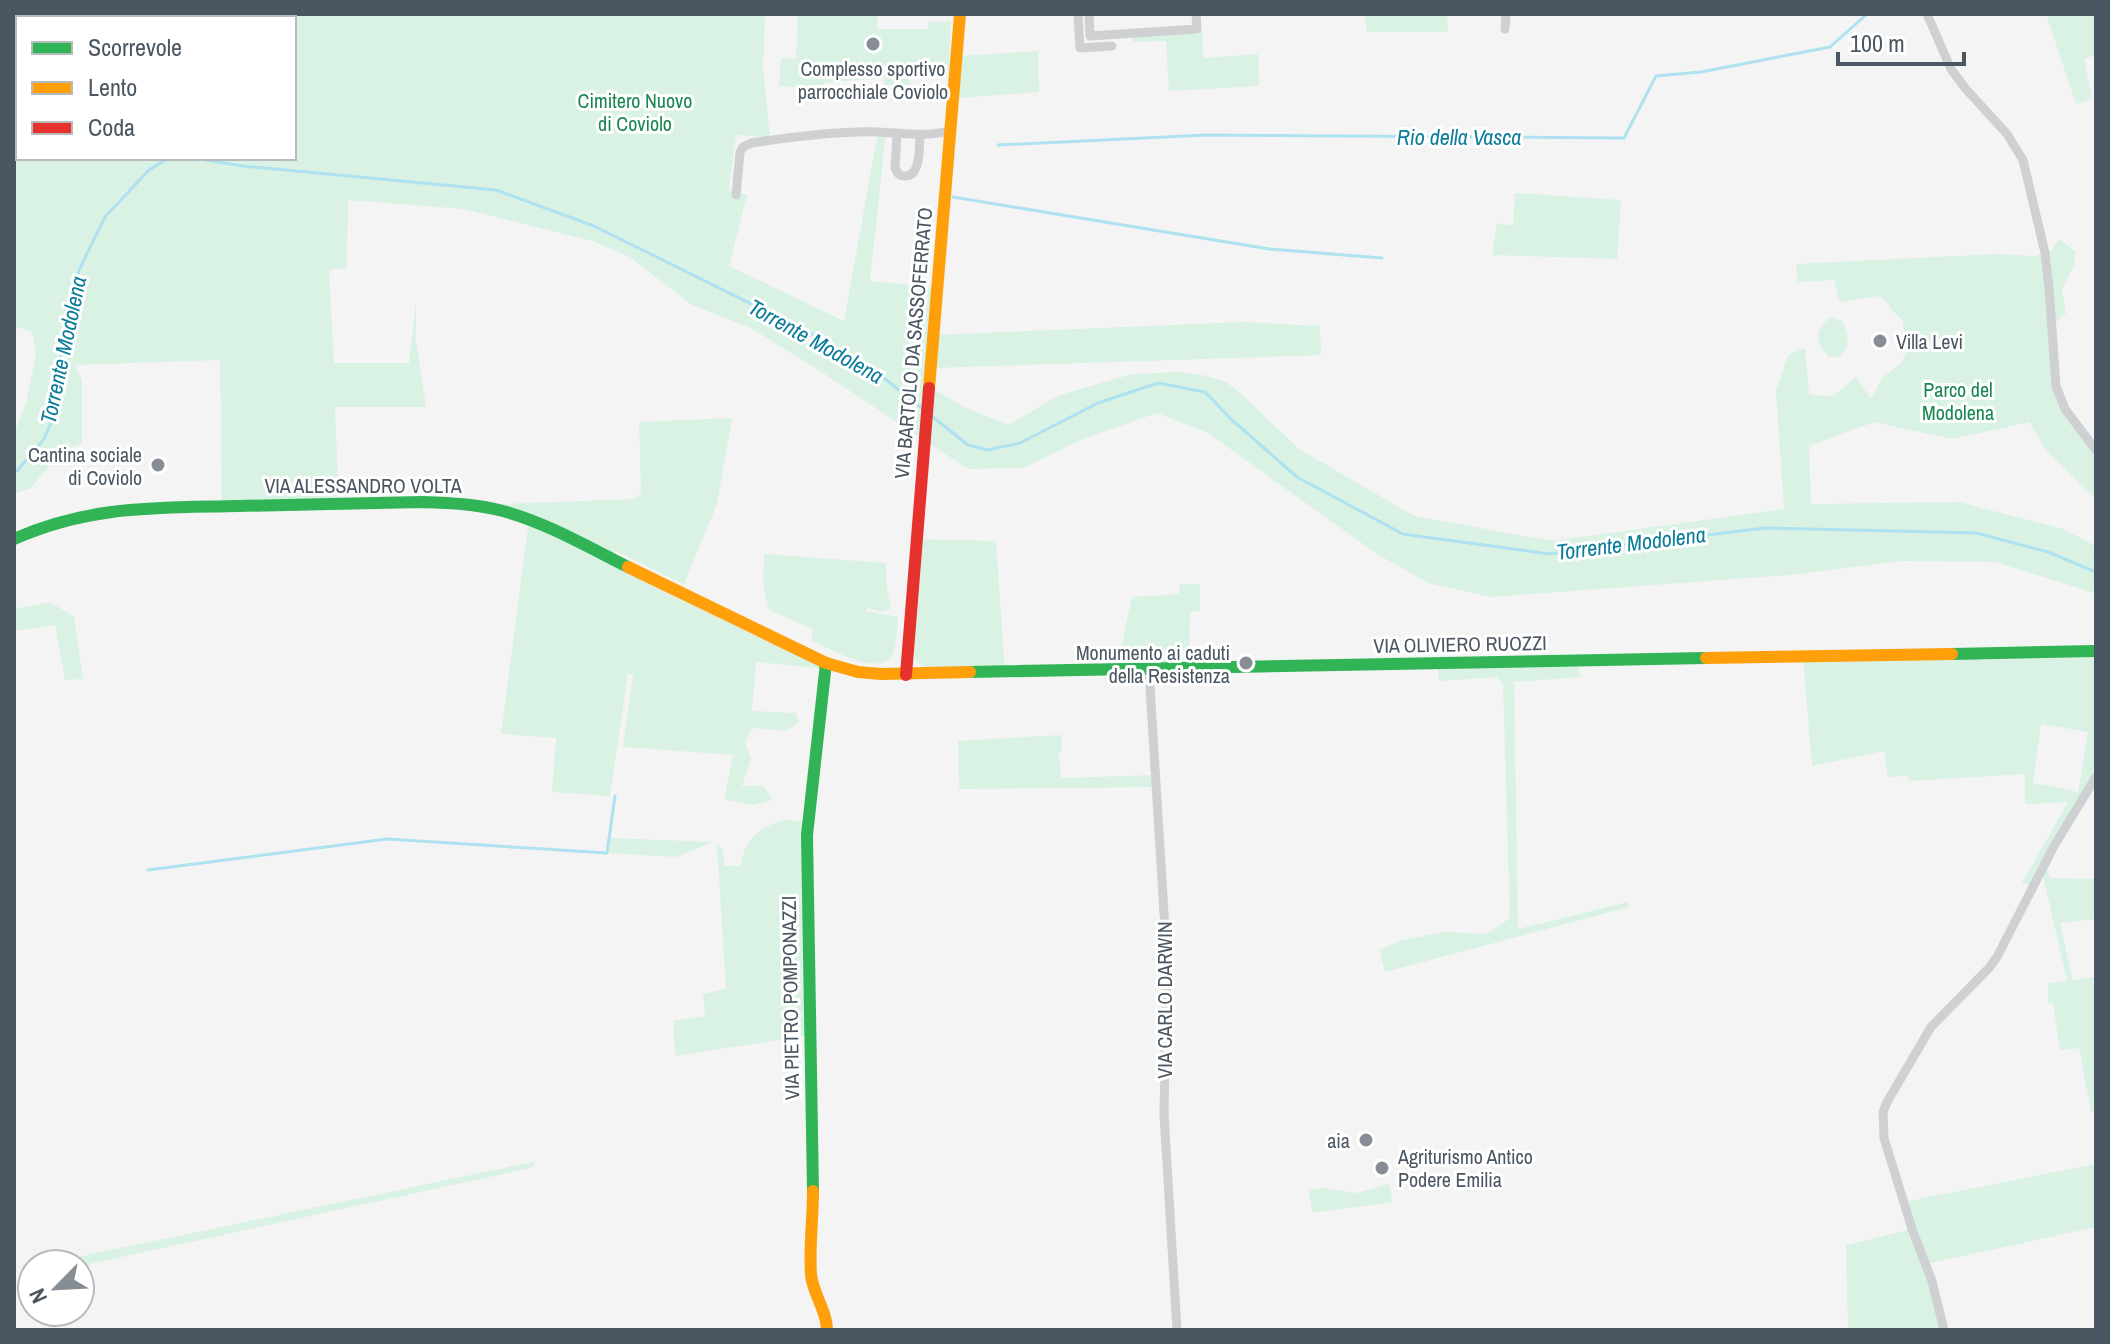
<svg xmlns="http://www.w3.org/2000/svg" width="2110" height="1344" viewBox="0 0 2110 1344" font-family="'Archivo Narrow',sans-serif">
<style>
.green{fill:#d9f2e3;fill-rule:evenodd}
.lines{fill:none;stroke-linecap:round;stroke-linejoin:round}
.stream{stroke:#aee2f0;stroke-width:3}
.street{stroke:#ced0d2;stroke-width:9}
.fast{stroke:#30b455;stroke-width:12}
.slow{stroke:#ff9f0a;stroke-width:12}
.jam{stroke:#e5322d;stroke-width:12}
.poi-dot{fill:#868d94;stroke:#fff;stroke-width:3}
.labels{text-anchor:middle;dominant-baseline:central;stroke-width:6;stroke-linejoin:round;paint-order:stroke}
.poi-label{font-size:20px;fill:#4a5661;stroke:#fff;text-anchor:end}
.park-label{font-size:20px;fill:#17864f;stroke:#fff}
.street-label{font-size:20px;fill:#4a5661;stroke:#fff}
.water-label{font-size:22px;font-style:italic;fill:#0c7c9b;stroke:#fff}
</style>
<rect width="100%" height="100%" fill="#f4f4f4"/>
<g class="green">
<polygon points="41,14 765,14 763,69 770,137 736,135 729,189 747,195 729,266 844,321 878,132 886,131 870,281 938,288 934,335 1243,322 1320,326 1321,355 932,368 930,387 966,408 1009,425 1057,396 1132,374 1181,372 1207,376 1226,382 1238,391 1299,449 1414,516 1552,541 1784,509 1776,391 1788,355 1805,348 1809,395 1833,396 1856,377 1871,399 1882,378 1901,363 1908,349 1902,320 1890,308 1889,304 1880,296 1839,302 1834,280 1798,282 1796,264 1997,254 2035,256 2052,250 2059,239 2076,252 2073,268 2062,290 2066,313 2056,322 2052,339 2056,386 2096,450 2096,502 2092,495 2047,451 2029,422 1952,439 1874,422 1809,446 1811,504 1959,502 2063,529 2096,546 2096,596 2091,592 1995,562 1902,561 1791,575 1491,597 1428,583 1377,554 1208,433 1157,413 1083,439 1023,468 968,469 823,373 749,327 692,305 630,257 592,241 464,209 348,200 347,268 329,270 334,363 409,363 416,302 416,340 426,407 335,407 339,504 222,507 220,360 75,365 82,380 82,444 62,450 30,489 14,493 14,433 26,404 36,354 32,332 14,326 14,27 18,25 18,158 294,158 294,18 33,18"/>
<polygon points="798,14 878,14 877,29 928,29 929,22 951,21 949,71 911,69 910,85 885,85 884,78 825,83 824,89 779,86 781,58 796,59"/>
<polygon points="1364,14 1447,14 1448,32 1367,32"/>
<polygon points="2046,14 2096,14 2096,55 2084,59 2092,99 2076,104"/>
<polygon points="1197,29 1202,30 1203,58 1258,54 1259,86 1169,91 1166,41 1133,42 1133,33"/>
<polygon points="1038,51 1039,92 959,98 962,56"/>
<polygon points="1515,193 1621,200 1617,259 1492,255 1497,223 1513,226"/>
<path d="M1831,317l11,4c7,14 9,26 -4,36h-9c-14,-15 -16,-27 2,-40z"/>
<polygon points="732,418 717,504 684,584 616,551 608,557 642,573 642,581 825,669 756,662 752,711 796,713 799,722 786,731 753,728 745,741 751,759 742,786 763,786 773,800 752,805 724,799 733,755 623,747 633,675 628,674 610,796 552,792 556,738 501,734 529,520 478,505 634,499 641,493 639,422"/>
<polygon points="917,539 996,541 1005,673 926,669 916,661 908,645"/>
<path d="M764,554l122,9v20l5,25 -8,4 -16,-4 -1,3 32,6c-1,12 -1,28 -6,38 -13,23 -64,-7 -81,-15l2,-11 -44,-19 -6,-25z"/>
<polygon points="1180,584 1200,584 1200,611 1190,612 1189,662 1135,663 1131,658 1119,658 1132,597 1179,594"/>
<polygon points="50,602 74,617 83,679 65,680 55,625 14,631 14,609"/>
<path d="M1977,653v7l119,-3v111l-50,93 4,17 46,1v40l-36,4 13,57 23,-3v134l-5,1 -12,-64 -19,2 -7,-46 -5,-1v-20l19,-2 -25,-110 -9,14 -11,-2 46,-81 -43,2v-30l-116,7 -1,-5 -20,1 -4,-26 -72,15 -9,-109zM2041,724l47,8 -10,60 -45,-9z"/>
<polygon points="1578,666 1581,677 1514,682 1518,929 1628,902 1629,907 1385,972 1379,950 1402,940 1446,932 1487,934 1510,918 1503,684 1497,677 1439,681 1438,669"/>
<polygon points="1061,735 1062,750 1059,753 1061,778 1155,775 1156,787 959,789 958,741"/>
<path d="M787,819l21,4 2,212 -135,21 -2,-35 32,-5 -2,-22 23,-5 -9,-143 -3,-4 -38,15 -69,-4 2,-15 105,4 8,6 3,18h16c3,-29 19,-39 46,-47z"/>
<polygon points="537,1161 531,1168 80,1266 80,1264 44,1264"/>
<polygon points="2095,1164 2096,1227 1926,1264 1944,1330 1900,1330 1897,1328 1848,1330 1846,1245 1912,1229 1904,1202"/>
<polygon points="1389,1184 1393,1202 1312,1213 1309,1190 1322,1188 1357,1193"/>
</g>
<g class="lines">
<g class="stream">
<polyline points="998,145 1206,135 1624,138 1656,76 1701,72 1830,47 1867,14"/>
<polyline points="953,197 1269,249 1382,258"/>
<polyline points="933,417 968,445 987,450 1020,443 1098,403 1158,383 1205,392 1232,420 1297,477 1403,534 1549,554 1765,528 1976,533 2048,552 2096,572"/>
<polyline points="14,472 17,471 44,439 52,420 51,401 79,270 105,217 149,170 167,159 193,158 243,166 496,190 594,226 824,340 869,366 924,410"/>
<polyline points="148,870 387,839 607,853 615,796"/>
</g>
<g class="street">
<polyline points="1078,14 1080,48 1112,46"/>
<polyline points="1089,14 1090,36 1197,29 1196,14"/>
<polyline points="1927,14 1951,69 1965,88 2007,134 2023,160 2045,253 2049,288 2056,386 2065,409 2096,450"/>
<polyline points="1505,29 1506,14"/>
<path d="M897,134l-2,34c3,5 3,8 10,8 16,0 14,-29 15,-40"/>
<path d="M736,195l4,-43 3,-5 8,-4c33,-5 73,-10 106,-11 33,-2 60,7 93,-1"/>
<polyline points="1149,670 1167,962 1164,1114 1177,1330"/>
<polyline points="1944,1330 1932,1281 1912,1229 1884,1138 1883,1112 1887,1102 1931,1027 1989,968 1997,957 2054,846 2096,777"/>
</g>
<g class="fast">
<path d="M14,539c76,-34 143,-31 224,-33 62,-1 123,-3 185,-4 27,1 54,2 80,9 44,12 85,36 125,56"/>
<polyline points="1952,654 2096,651"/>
<polyline points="970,672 1706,658"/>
<polyline points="813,1191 807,835 826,663"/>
</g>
<g class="slow">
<polyline points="929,388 960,14"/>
<polyline points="628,567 826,663 858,672 881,674 970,672"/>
<polyline points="1706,658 1952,654"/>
<path d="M813,1191c0,28 -4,56 -2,84 2,19 16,36 16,55"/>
</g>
<polyline class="jam" points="906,675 929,388"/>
</g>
<g class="poi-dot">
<circle cx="873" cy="44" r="8"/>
<circle cx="1880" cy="341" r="8"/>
<circle cx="158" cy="465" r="8"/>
<circle cx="1246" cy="663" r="8"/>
<circle cx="1366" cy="1140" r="8"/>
<circle cx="1382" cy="1168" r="8"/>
</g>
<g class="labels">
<g class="poi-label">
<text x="873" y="68" text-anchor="middle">Complesso sportivo<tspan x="873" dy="23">parrocchiale Coviolo</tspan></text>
<text x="1896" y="341" text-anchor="start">Villa Levi</text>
<text x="142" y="454">Cantina sociale<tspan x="142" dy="23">di Coviolo</tspan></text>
<text x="1230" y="652">Monumento ai caduti<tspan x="1230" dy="23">della Resistenza</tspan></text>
<text x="1350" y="1140">aia</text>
<text x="1398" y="1156" text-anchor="start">Agriturismo Antico<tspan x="1398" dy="23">Podere Emilia</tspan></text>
</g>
<g class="park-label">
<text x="635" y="100">Cimitero Nuovo<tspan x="635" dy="23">di Coviolo</tspan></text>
<text x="1958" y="389">Parco del<tspan x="1958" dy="23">Modolena</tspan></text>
</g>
<g class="street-label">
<text transform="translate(913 343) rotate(-85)">VIA BARTOLO DA SASSOFERRATO</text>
<text x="363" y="485">VIA ALESSANDRO VOLTA</text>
<text transform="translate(1460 644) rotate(-1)">VIA OLIVIERO RUOZZI</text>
<text transform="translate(790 998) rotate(-91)">VIA PIETRO POMPONAZZI</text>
<text transform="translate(1164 1000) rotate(-90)">VIA CARLO DARWIN</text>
</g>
<g class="water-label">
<text x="1459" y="137">Rio della Vasca</text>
<text transform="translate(816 341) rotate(29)">Torrente Modolena</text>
<text transform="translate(63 350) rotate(-78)">Torrente Modolena</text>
<text transform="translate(1631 543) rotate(-7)">Torrente Modolena</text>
</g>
</g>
<rect width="2110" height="1344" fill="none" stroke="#4a5661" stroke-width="32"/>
<rect x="16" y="16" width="280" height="144" fill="#ffffff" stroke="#b7bbc0" stroke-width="2"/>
<rect x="32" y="42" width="40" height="12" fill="#30b455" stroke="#b7bbc0" stroke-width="2"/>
<text x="88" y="56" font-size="24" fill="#4a5661">Scorrevole</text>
<rect x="32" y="82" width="40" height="12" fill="#ff9f0a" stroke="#b7bbc0" stroke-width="2"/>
<text x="88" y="96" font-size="24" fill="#4a5661">Lento</text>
<rect x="32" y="122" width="40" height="12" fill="#e5322d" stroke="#b7bbc0" stroke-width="2"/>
<text x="88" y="136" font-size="24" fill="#4a5661">Coda</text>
<g transform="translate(56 1288) rotate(246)"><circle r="38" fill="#ffffff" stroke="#b7bbc0" stroke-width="2"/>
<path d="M0-6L14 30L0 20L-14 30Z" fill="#868d94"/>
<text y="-12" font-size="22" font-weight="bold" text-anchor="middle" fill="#4a5661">N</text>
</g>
<path d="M1838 52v12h126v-12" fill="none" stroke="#4a5661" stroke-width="4"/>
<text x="1850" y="52" font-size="24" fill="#4a5661" stroke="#ffffff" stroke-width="6" paint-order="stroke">100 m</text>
</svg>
